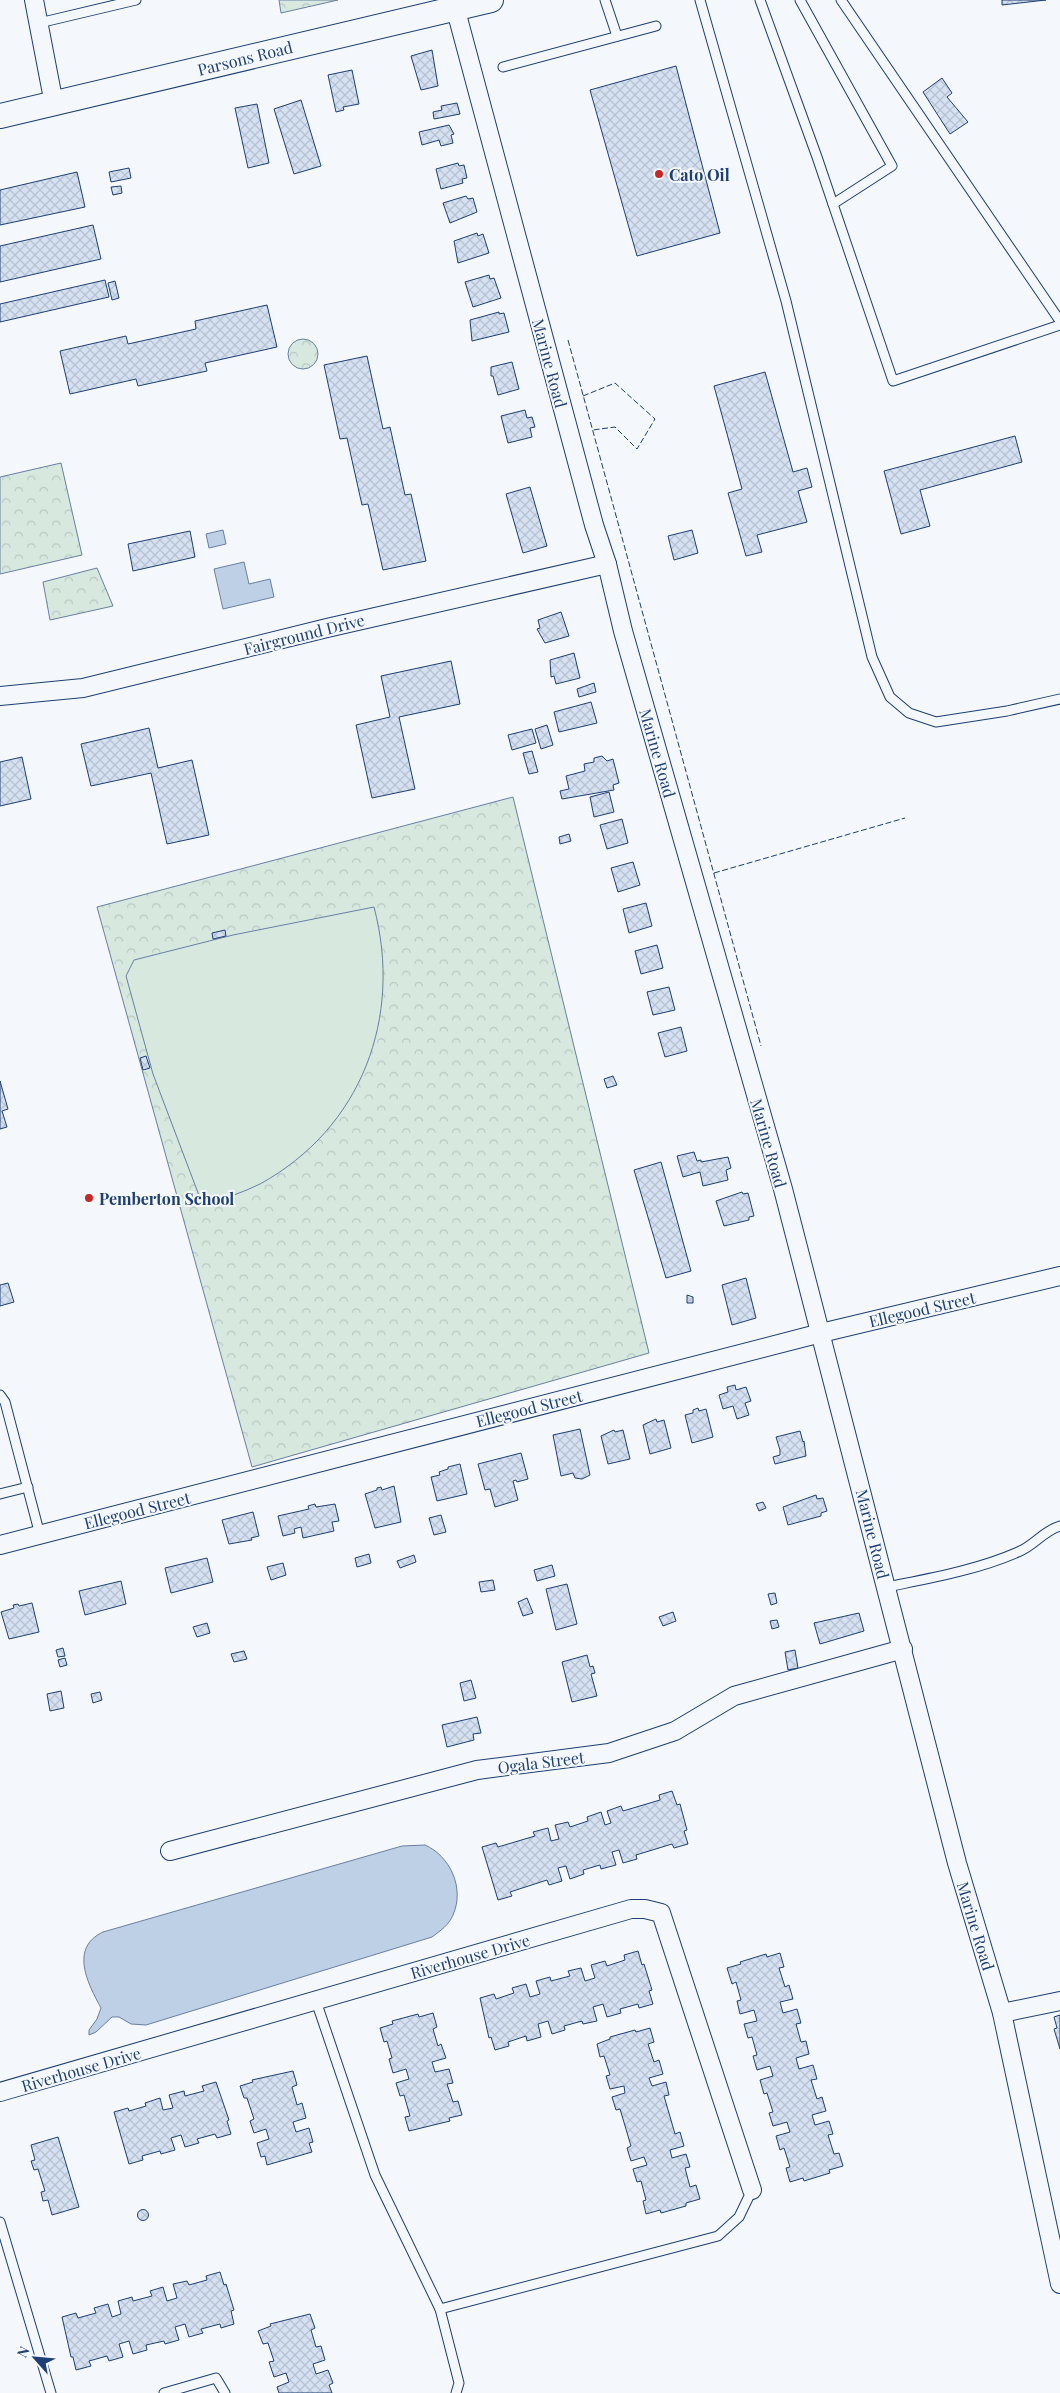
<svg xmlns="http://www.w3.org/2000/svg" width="1060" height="2393" viewBox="0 0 1060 2393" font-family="'Playfair Display',serif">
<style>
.park{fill:url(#park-crowns);stroke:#687fa3}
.pitch{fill:#d7e8df;stroke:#687fa3}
.water{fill:#bed0e5;stroke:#687fa3}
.building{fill:url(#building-cross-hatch);stroke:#1d3f73}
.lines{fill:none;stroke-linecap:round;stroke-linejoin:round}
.lane-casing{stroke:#1d3f73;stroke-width:11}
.street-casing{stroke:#1d3f73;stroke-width:20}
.secondary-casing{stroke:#1d3f73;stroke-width:26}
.lane{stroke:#f4f7fb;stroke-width:9}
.street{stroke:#f4f7fb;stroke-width:18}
.secondary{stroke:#f4f7fb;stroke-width:24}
.fence{stroke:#1d3f73;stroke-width:1;stroke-dasharray:6 2.5;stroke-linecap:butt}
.poi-dot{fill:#c62828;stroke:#f4f7fb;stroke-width:2}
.labels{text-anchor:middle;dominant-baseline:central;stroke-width:4;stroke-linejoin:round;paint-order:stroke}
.street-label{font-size:16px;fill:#1d3f73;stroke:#f4f7fb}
.poi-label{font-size:16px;font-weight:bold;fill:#1d3f73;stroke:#f4f7fb;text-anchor:start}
</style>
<defs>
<pattern id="park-crowns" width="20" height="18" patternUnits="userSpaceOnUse" patternTransform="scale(1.25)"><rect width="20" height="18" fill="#d7e8df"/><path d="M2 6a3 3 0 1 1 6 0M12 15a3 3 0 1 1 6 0" fill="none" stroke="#b8c8c3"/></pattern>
<pattern id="building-cross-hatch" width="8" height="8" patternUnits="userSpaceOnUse" patternTransform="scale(1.25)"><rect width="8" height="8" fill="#d5e0f0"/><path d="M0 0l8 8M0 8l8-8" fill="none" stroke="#b6c1d1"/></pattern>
</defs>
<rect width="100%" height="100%" fill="#f4f7fb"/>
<g class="park">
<polygon points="279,0 338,0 281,13"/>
<circle cx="303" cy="354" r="15"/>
<polygon points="61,463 82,555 0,574 0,477"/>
<polygon points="97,568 113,606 50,620 43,582"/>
<polygon points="513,797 649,1353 252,1467 97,907"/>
</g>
<path class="pitch" d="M374,907c29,110 -12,221 -114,277 -18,9 -38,15 -57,22l-50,-132 -27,-98 8,-16 99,-25z"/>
<g class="water">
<polygon points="223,530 226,544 209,548 206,534"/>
<polygon points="244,562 249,584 270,579 274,597 223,609 214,569"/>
<path d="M425,1845c25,11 40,43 28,70 -4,10 -13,16 -21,22l-286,88 -15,-1 -12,-7h-7l-16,15 -7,3v-5l8,-11 4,-11c-13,-24 -32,-60 2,-76l299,-86z"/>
</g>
<g class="building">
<polygon points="1002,0 1046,0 1002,5"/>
<polygon points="432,50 438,86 421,90 411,56"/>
<polygon points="676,66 720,233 637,256 590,90"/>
<polygon points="352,70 359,104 343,107 344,110 336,112 328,75"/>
<polygon points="942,78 952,93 947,97 968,122 950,134 923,92"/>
<polygon points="301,100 321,166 294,174 274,109"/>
<polygon points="457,103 460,114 434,119 433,112 442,110 441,106"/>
<polygon points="257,104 269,163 248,168 235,108"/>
<polygon points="449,125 454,134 451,135 453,143 441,146 439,140 422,145 419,132"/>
<polygon points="458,163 459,166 464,165 467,178 462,179 463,183 441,189 436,169"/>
<polygon points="129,168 131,178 111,182 109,172"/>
<polygon points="77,172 85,207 0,225 0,190"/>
<polygon points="121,186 122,193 113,195 111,187"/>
<polygon points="466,196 468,199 473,198 477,212 450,223 443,203"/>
<polygon points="93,225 101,259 0,282 0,246"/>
<polygon points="477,233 478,236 483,234 489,253 458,263 454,241"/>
<polygon points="489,275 490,279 494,278 501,298 473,307 465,282"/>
<polygon points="105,280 109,297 0,322 0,304"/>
<polygon points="115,281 119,298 112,300 108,283"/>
<polygon points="267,305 277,347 205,363 207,371 138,386 136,379 70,394 60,351 126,336 128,344 196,329 195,321"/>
<polygon points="499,312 499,314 504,313 509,332 472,341 470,320"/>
<polygon points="367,356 383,429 390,427 405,495 411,494 426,561 383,570 368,504 362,505 347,438 340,439 324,365"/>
<polygon points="512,362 519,389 498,395 493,376 491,376 491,367"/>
<polygon points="765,372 793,472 807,468 812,487 798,491 807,522 757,535 762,552 746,556 728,493 742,489 714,386"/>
<polygon points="525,410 527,418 532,417 535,427 530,428 532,437 508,443 501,416"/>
<polygon points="1015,436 1022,462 920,490 930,526 901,534 884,471"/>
<polygon points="530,487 547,546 523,553 506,494"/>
<polygon points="692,530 698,553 674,560 668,536"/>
<polygon points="190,531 195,557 133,571 128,544"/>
<polygon points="561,612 569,636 545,643 537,629 540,628 538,620"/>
<polygon points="574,653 580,678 556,684 554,676 551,677 550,660"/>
<polygon points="451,661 460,704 399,717 415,789 372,798 356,725 390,717 381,676"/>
<polygon points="594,683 596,692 579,697 577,689"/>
<polygon points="591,702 597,723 559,732 554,712"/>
<polygon points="547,725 553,745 541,749 535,729"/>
<polygon points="149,728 158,768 192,760 209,835 167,844 151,773 91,786 81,744"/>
<polygon points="532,729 536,743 512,750 508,735"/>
<polygon points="532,751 538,772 529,774 523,753"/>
<polygon points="602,756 607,761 613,759 619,783 613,785 614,790 562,799 560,791 569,789 566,776 585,771 584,764 594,762 594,758"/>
<polygon points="22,757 31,799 0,806 0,762"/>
<polygon points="609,792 614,812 594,817 590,797"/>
<polygon points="622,819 628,843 607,849 600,825"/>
<polygon points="569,834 571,841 560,844 559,837"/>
<polygon points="633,862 640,885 618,892 611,868"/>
<polygon points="646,903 652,926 629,933 623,909"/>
<polygon points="225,930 226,936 213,939 212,933"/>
<polygon points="657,945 663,968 641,974 635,951"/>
<polygon points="669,987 675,1010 653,1015 647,992"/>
<polygon points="681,1027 687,1051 665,1057 658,1033"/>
<polygon points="146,1056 150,1068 143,1070 140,1058"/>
<polygon points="613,1076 617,1085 607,1088 604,1079"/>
<polygon points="0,1081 8,1109 2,1111 7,1127 0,1129"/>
<polygon points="694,1152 697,1161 701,1160 701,1162 728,1157 731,1168 726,1170 728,1180 703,1186 700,1172 683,1177 677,1156"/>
<polygon points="661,1162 691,1271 666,1278 634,1170"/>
<polygon points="742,1192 743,1194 748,1193 754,1216 749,1217 749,1220 724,1226 716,1201"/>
<polygon points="746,1278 756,1318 732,1325 722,1285"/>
<polygon points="8,1283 14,1302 0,1306 0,1285"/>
<polygon points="687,1295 693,1297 693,1303 687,1303"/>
<polygon points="735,1385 736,1390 746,1387 751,1401 745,1403 749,1415 737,1419 733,1406 723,1409 719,1395 728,1392 727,1387"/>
<polygon points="698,1408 699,1411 706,1409 713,1437 692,1443 685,1415 693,1413 693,1410"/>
<polygon points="656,1419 657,1422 664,1420 671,1448 650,1454 643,1425"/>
<polygon points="580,1429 590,1475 582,1479 575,1478 573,1473 561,1476 553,1435"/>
<polygon points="614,1430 615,1432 623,1430 630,1459 608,1464 601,1436"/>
<polygon points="800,1431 803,1442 804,1441 806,1456 775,1464 773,1457 780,1455 780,1450 776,1437"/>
<polygon points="521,1453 528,1479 517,1482 516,1480 513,1481 518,1500 495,1507 490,1489 485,1490 478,1464"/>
<polygon points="460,1464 467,1494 437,1501 431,1477 440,1475 439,1472 448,1469 448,1467"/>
<polygon points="394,1486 401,1522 375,1528 365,1494 377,1490 377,1488 381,1487 382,1490"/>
<polygon points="816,1495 817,1499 823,1498 827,1511 821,1513 821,1516 788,1525 783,1507"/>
<polygon points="763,1502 766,1508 759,1511 756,1504"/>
<polygon points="315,1504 316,1507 335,1504 339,1521 332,1522 334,1531 303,1538 301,1527 294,1529 295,1533 283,1536 278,1516 309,1509 308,1506"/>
<polygon points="253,1512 259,1536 251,1538 252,1540 229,1544 222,1520"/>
<polygon points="441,1515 446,1532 434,1535 429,1518"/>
<polygon points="369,1554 371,1563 357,1567 355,1558"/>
<polygon points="414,1555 416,1562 400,1568 397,1561"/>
<polygon points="207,1558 213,1582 171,1593 165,1568"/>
<polygon points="283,1563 286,1575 271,1580 267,1567"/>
<polygon points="552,1565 555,1576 537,1581 534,1570"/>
<polygon points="493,1580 495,1590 481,1592 479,1582"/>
<polygon points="121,1581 126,1604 85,1615 79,1591"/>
<polygon points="567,1584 577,1624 556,1630 546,1589"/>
<polygon points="775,1593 777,1603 771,1605 768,1594"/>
<polygon points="527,1598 533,1613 523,1616 518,1602"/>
<polygon points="32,1603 39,1632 9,1639 1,1612 14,1608 13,1605 18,1604 19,1606"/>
<polygon points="673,1612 676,1621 663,1626 659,1617"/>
<polygon points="859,1613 864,1631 820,1644 814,1623"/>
<polygon points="777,1620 779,1627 772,1629 770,1621"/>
<polygon points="207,1623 210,1633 197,1637 193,1627"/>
<polygon points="63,1648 65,1656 58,1657 56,1650"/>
<polygon points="795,1650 798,1668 788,1670 785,1652"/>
<polygon points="244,1651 247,1659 234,1662 231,1654"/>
<polygon points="587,1655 590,1667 593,1666 595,1673 591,1674 597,1696 572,1702 562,1662"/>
<polygon points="65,1658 67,1665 60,1667 58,1660"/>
<polygon points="471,1680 476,1698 464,1701 460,1683"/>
<polygon points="61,1691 64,1708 50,1711 47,1694"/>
<polygon points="100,1692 102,1700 93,1703 91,1694"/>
<polygon points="477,1717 481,1733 473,1734 474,1740 447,1747 442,1725"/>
<polygon points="672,1791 677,1805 680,1804 687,1830 684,1831 688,1844 674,1848 672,1844 636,1855 637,1859 623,1863 619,1850 612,1852 616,1865 601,1869 600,1865 583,1870 584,1874 570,1879 566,1866 558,1868 562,1881 549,1885 547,1880 510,1892 512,1896 498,1900 482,1847 496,1843 498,1847 535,1836 533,1832 548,1828 551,1841 559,1839 555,1825 568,1822 570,1827 588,1821 587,1817 601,1812 605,1825 611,1823 607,1811 621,1806 623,1811 660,1800 659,1795"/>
<polygon points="638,1951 642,1965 644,1964 652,1990 649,1991 653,2004 639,2008 638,2004 620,2009 621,2013 607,2017 603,2004 593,2007 597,2021 583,2024 582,2021 564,2026 565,2030 552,2034 548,2021 538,2024 541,2037 527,2041 526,2036 508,2042 509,2046 495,2050 491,2037 489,2038 480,1998 494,1994 496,1999 514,1993 512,1988 526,1984 530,1997 540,1994 536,1981 550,1977 551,1981 570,1976 568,1971 581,1968 585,1981 595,1978 591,1965 605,1961 607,1966 625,1960 624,1955"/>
<polygon points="780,1953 784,1967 779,1968 785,1987 789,1985 793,1999 780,2002 783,2013 797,2009 801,2023 796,2024 801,2042 806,2041 809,2054 796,2058 799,2069 813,2065 817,2079 811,2080 817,2099 822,2097 826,2111 812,2115 815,2125 829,2121 833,2134 828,2135 834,2154 839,2153 843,2166 829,2170 830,2173 804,2181 803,2178 790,2182 786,2168 790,2167 784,2148 780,2150 776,2136 790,2132 787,2122 773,2126 769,2113 773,2112 767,2093 764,2094 760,2080 773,2076 770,2066 757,2070 753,2056 757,2055 752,2037 748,2038 744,2024 757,2021 754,2010 740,2014 737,2001 741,2000 736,1982 732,1984 727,1968 741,1964 740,1962 766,1954 767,1957"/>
<polygon points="433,2013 437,2027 433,2029 438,2046 441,2044 446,2058 432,2062 435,2072 449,2069 453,2083 447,2084 453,2102 458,2101 462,2115 449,2118 450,2121 409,2131 405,2117 410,2116 404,2095 400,2096 396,2083 409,2079 406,2069 393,2073 389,2059 392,2058 387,2041 384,2042 380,2028 393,2024 392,2021 418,2014 419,2017"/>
<polygon points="1060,2015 1060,2049 1054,2029 1057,2028 1054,2017"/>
<polygon points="650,2028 654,2042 648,2044 654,2062 659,2060 663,2074 649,2078 652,2086 666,2082 669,2095 664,2096 675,2134 680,2132 684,2146 670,2150 672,2158 686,2154 690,2167 685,2168 690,2187 696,2185 700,2199 686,2203 686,2206 661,2213 660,2210 646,2214 643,2201 646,2200 641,2181 637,2182 633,2169 647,2165 644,2157 631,2161 627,2148 631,2146 620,2109 616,2110 612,2097 625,2093 624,2086 610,2089 606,2076 610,2075 604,2056 600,2057 597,2044 610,2039 610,2037 635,2030 636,2032"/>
<polygon points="293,2071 297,2085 292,2087 297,2105 302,2103 306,2118 293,2122 296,2132 309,2128 313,2142 309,2143 312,2152 267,2165 265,2156 261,2157 257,2143 269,2139 266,2129 254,2133 250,2121 254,2119 247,2098 244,2098 240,2086 253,2082 252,2080"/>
<polygon points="216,2082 229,2120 227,2121 231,2134 217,2138 215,2134 197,2139 199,2143 185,2147 181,2135 171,2138 175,2150 161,2154 160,2151 142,2156 143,2160 129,2164 114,2112 128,2108 129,2111 146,2106 145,2103 160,2098 163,2110 173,2108 169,2095 184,2091 185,2096 204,2091 202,2086"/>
<polygon points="58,2137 79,2207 52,2215 48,2200 43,2201 41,2192 45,2191 38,2169 34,2170 31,2161 35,2160 31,2145"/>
<circle cx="143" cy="2215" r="5.5"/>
<polygon points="220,2272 224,2285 226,2284 234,2310 231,2311 234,2324 221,2328 220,2324 201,2329 203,2333 189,2337 185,2324 175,2327 179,2340 165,2344 164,2341 146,2345 147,2350 133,2354 129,2341 119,2344 123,2357 109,2361 107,2356 89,2361 91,2366 76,2370 73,2357 71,2357 62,2317 76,2313 78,2318 96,2313 94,2308 108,2304 112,2317 121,2314 118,2301 132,2297 133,2301 152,2296 150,2291 163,2287 167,2301 177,2298 173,2284 187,2281 189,2285 207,2280 206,2276"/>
<polygon points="310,2314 315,2328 311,2330 316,2347 321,2346 325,2360 313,2364 316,2374 328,2370 333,2383 329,2385 332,2393 279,2393 277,2387 289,2382 286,2373 274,2377 269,2362 274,2361 268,2343 263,2344 258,2331 271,2326 270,2324"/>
</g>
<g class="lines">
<g class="lane-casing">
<g id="lane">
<polyline points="605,0 617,36"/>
<polyline points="700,0 786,301 872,657 890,697 909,713 936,722 1007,711 1060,699"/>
<polyline points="760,0 817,157 893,381 1060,325"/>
<polyline points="800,0 892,166 833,204"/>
<polyline points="841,0 1060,321"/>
<polyline points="39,23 136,0"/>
<polyline points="503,67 656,26"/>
<polyline points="0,1395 5,1402 40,1535"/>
<polyline points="0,1494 28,1487"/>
<path d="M887,1587c44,-9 90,-17 131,-35 16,-6 25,-21 42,-26"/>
<polyline points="316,2001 375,2175 440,2309 459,2383 456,2393"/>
<polyline points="0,2222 51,2393"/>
<polyline points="440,2309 718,2236 739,2217 752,2190"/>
<polyline points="164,2393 216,2378 225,2393"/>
</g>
</g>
<g class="street-casing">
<g id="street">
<polyline points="34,0 54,104"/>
<polyline points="455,7 594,525 607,564 623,631 783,1189 957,1863 1002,2013 1060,2284"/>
<polyline points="0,696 83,688 327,628 607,564"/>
<polyline points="0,1545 821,1333 1060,1276"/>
<polyline points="170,1851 477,1770 609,1753 675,1731 734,1696 903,1649"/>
<polyline points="1002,2013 1060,2001"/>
<polyline points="0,2092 631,1909 645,1909 661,1913 752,2190"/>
</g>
</g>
<g class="secondary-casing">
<polyline id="secondary" points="0,116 491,0"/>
</g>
<use href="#lane" class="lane"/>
<use href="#street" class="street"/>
<use href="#secondary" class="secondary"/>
<g class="fence">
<polyline points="568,340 761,1046"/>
<polyline points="583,396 615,383 655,419 637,449 615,427 593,430"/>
<polyline points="714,873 905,818"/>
</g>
</g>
<g class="poi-dot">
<circle cx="659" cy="174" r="5"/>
<circle cx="89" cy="1198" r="5"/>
</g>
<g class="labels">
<g class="street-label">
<text transform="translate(245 58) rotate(-14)">Parsons Road</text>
<text transform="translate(550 363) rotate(75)">Marine Road</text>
<text transform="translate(304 634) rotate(-14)">Fairground Drive</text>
<text transform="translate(658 753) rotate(74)">Marine Road</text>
<text transform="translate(769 1143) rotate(74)">Marine Road</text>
<text transform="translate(922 1309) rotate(-13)">Ellegood Street</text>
<text transform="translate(529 1408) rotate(-14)">Ellegood Street</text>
<text transform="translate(137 1510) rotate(-14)">Ellegood Street</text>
<text transform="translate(873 1534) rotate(76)">Marine Road</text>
<text transform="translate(541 1762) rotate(-7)">Ogala Street</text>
<text transform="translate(976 1926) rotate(73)">Marine Road</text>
<text transform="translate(470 1956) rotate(-16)">Riverhouse Drive</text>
<text transform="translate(81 2069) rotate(-16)">Riverhouse Drive</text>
</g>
<g class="poi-label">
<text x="669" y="174">Cato Oil</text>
<text x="99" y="1198">Pemberton School</text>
</g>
</g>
<g transform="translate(35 2358) rotate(297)" stroke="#f4f7fb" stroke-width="4" paint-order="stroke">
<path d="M0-4L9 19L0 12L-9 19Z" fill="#1d3f73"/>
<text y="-8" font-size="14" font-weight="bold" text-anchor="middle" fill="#1d3f73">N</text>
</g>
</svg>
